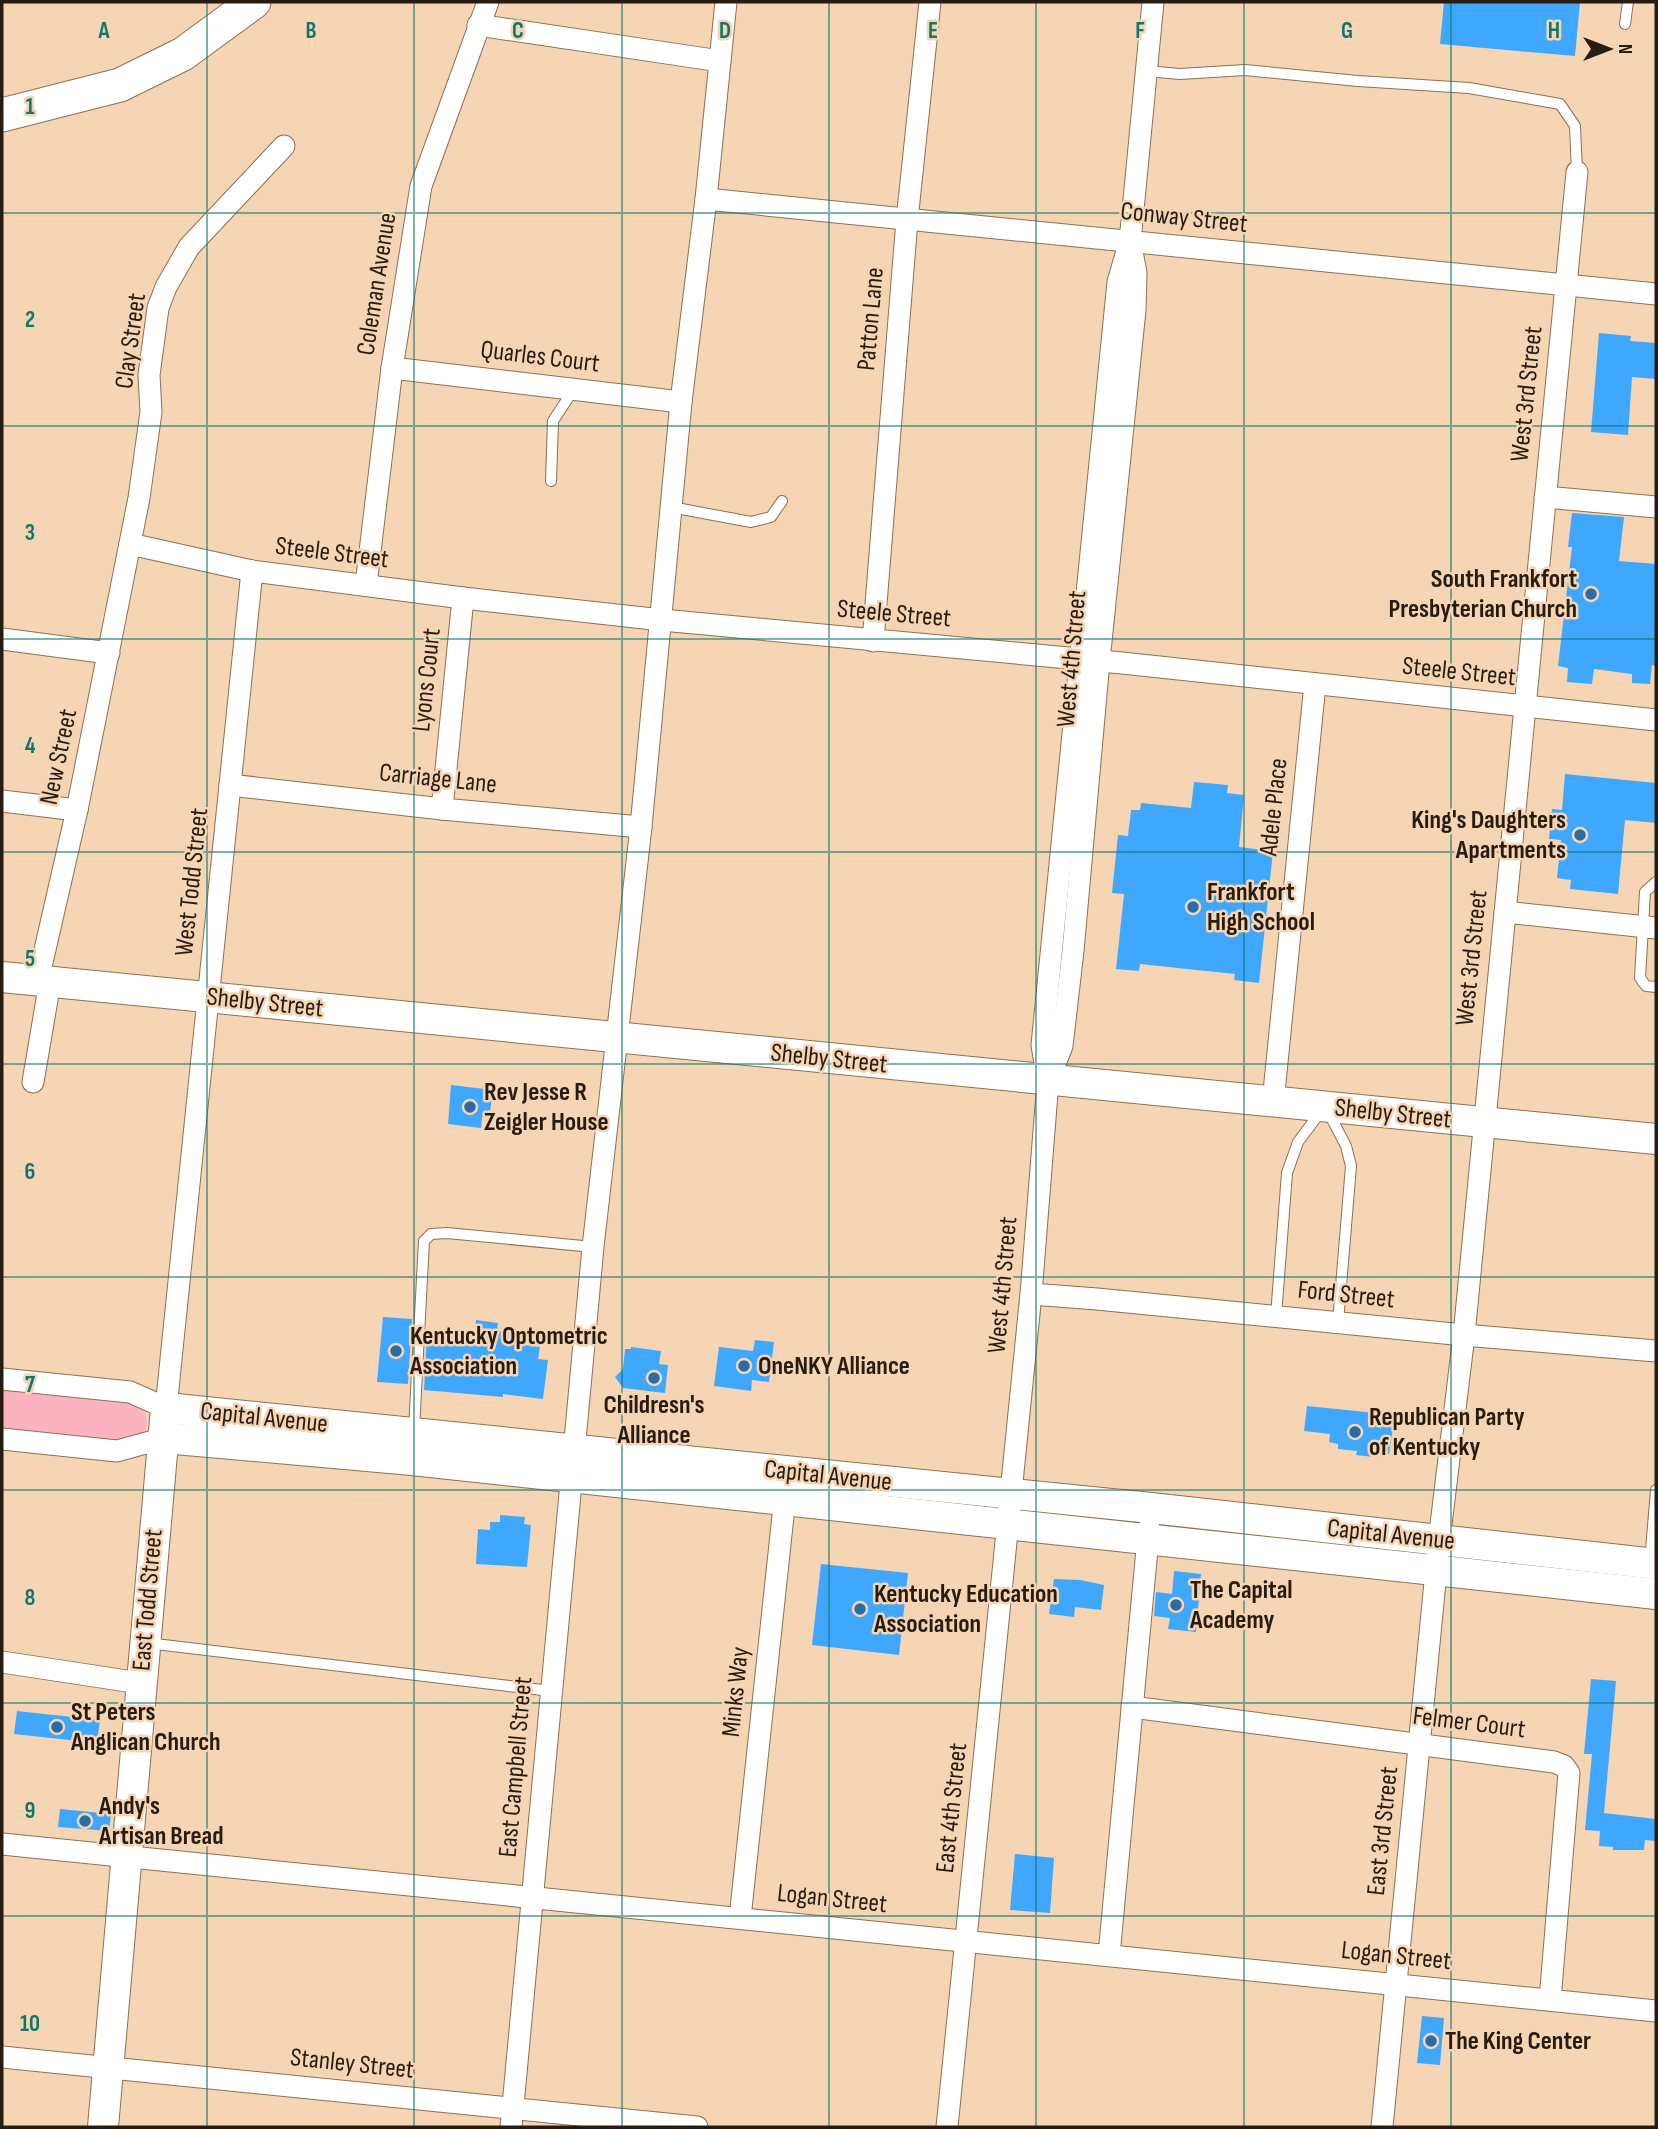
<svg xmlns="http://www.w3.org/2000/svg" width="1658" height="2129" viewBox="0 0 1658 2129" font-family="'Sofia Sans Condensed',sans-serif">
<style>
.green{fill:#fdb2c0}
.building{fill:#3fa8fe}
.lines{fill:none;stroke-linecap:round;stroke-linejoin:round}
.lane-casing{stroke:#8d7052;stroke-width:12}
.street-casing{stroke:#8d7052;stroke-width:23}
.secondary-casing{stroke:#8d7052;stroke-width:32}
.primary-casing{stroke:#8d7052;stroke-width:35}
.lane{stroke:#fff;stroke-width:10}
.street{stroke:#fff;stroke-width:21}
.secondary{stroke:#fff;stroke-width:30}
.primary{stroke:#fff;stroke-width:33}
.grid{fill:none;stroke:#0f766e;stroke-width:2;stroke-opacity:0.55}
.poi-dot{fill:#2c6ca3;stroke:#f5d5b4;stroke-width:2.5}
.labels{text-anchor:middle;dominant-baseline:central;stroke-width:5;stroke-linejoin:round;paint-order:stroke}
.street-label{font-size:26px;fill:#281c10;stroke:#f5d5b4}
.poi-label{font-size:26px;font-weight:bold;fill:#281c10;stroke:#f5d5b4;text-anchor:start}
.grid-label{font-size:23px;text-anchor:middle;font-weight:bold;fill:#0f766e;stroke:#f5d5b4;stroke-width:5;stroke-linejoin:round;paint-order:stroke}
</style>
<rect width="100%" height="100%" fill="#f5d5b4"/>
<path class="green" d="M2,1387l127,12c15,10 21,16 16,34l-13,11 -130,-11z"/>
<g class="building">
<polygon points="1444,2 1580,2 1575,56 1440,44"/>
<polygon points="1599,333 1631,336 1630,341 1656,343 1656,379 1632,377 1628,435 1591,432"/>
<polygon points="1572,513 1624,517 1619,561 1656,564 1656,666 1652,665 1650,684 1632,683 1632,674 1594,669 1592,684 1567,682 1568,668 1558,666 1572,547 1568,547"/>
<polygon points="1565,774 1656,783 1656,823 1625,820 1618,894 1570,889 1571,880 1557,878 1561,840 1549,839 1552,809 1562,810"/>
<polygon points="1194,782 1228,785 1227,793 1244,795 1239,847 1273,851 1259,983 1234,980 1235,974 1140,964 1139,971 1116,969 1124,894 1112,893 1118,835 1128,836 1131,810 1140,810 1141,803 1191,808"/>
<polygon points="451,1085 485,1089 484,1097 492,1098 489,1118 482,1117 481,1128 448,1124"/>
<polygon points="383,1317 412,1319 408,1384 377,1382"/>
<polygon points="476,1320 498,1323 497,1331 510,1332 509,1343 540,1347 538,1359 548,1360 543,1399 503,1394 503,1397 424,1390 427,1332 474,1337"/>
<polygon points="755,1340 774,1342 769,1382 752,1380 751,1391 714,1386 719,1347 753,1351"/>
<polygon points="631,1347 661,1351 659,1364 668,1365 665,1393 623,1388 615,1377 623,1369 625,1349 631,1349"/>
<polygon points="1307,1406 1395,1415 1389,1454 1375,1452 1374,1457 1356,1455 1357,1451 1338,1449 1338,1444 1329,1442 1330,1434 1304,1431"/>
<polygon points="500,1515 525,1517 524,1524 531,1525 527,1567 476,1564 478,1529 490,1530 490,1522 500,1522"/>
<polygon points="821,1564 908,1573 899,1655 812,1645"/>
<polygon points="1174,1571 1201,1574 1196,1632 1168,1629 1170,1618 1154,1616 1156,1592 1172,1594"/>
<polygon points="1054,1579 1080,1580 1104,1585 1101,1610 1075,1607 1074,1617 1049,1614"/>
<polygon points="1591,1679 1616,1681 1604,1813 1656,1819 1656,1841 1645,1840 1644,1850 1613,1850 1613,1847 1599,1846 1600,1831 1585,1830 1592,1754 1584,1754"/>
<polygon points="17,1711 100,1720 97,1743 14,1734"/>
<polygon points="60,1809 111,1814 109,1831 58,1827"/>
<polygon points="1015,1854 1054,1858 1050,1913 1010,1910"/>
<polygon points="1422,2016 1444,2018 1440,2065 1417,2063"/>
</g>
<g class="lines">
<g class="lane-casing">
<g id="lane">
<polyline points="1625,24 1628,2"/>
<polyline points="1146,71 1180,74 1245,70 1358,81 1469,88 1560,104 1575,126 1577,172"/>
<polyline points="551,481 553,421 574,389"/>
<polyline points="671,507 751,522 771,517 782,501"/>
<polyline points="1656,882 1645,892 1640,978 1646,986 1656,987"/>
<polyline points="1276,1316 1287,1173 1298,1142 1325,1106 1346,1146 1351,1166 1338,1322"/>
<polyline points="414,1429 424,1241 431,1234 447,1233 593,1247"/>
<polyline points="1650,1562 1656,1490"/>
<polyline points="147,1643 551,1691"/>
</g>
</g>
<g class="street-casing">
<g id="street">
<polyline points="478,25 720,61"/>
<polyline points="706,199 1656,294"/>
<polyline points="392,368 681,402"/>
<polyline points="1545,497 1656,507"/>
<polyline points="130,544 252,571 463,598 662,620 1122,663 1656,720"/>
<polyline points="366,585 392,368 421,186 488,2"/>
<polyline points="2,639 109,653"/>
<polyline points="873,641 907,220 930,2"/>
<polyline points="230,785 442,809 641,827"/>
<polyline points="2,801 77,810"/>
<polyline points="442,809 463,598"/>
<polyline points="1505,912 1656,928"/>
<polyline points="38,980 77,810 139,498 151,412 149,375 158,308 166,287 189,247 284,146"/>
<polyline points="1049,1079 1062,1046 1073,951 1099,661 1135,310 1136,273 1131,246"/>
<polyline points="33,1082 50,982"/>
<polyline points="1273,1102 1315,684"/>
<polyline points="1031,1294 1097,1299 1464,1335 1656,1351"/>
<polyline points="2,1379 130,1392 166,1408 252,571"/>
<polyline points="2,1439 117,1451 164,1438"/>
<polyline points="2,1662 140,1683"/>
<polyline points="1132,1707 1554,1762 1564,1766 1569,1773 1550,2000"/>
<polyline points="2,1844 1656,2011"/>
<polyline points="740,1918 786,1488"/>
<polyline points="1109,1955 1149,1528"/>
<polyline points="2,2057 697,2127"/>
<polyline points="511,2127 593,1247 641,827 681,402 706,199 726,2"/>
<polyline points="947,2127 1031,1294 1048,1081 1042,1045 1118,282 1130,241 1153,2"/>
<polyline points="1382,2127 1439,1541 1464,1335 1577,172"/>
</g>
</g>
<g class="secondary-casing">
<g id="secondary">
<polyline points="2,977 1656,1139"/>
<polyline points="164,1438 412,1460 1656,1594"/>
<polyline points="103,2127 166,1408 1151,1508 1656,1564"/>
</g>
</g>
<g class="primary-casing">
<polyline id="primary" points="2,115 120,85 183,54 254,2"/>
</g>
<use href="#lane" class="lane"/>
<use href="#street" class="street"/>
<use href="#secondary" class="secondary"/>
<use href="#primary" class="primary"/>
</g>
<path class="grid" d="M207,2v2125M414,2v2125M622,2v2125M829,2v2125M1036,2v2125M1244,2v2125M1451,2v2125M2,213h1654M2,426h1654M2,639h1654M2,852h1654M2,1064h1654M2,1277h1654M2,1490h1654M2,1703h1654M2,1916h1654"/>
<g class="poi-dot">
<circle cx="1591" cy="594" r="7"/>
<circle cx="1580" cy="835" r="7"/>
<circle cx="1193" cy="907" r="7"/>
<circle cx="470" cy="1107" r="7"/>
<circle cx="396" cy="1351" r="7"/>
<circle cx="744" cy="1366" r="7"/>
<circle cx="654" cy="1378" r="7"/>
<circle cx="1355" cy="1432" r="7"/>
<circle cx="1176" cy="1605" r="7"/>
<circle cx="860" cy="1609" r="7"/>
<circle cx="57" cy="1727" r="7"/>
<circle cx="85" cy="1821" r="7"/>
<circle cx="1431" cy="2041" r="7"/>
</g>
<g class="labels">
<g class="street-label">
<text transform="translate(1184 218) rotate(6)">Conway Street</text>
<text transform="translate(377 284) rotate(-81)">Coleman Avenue</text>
<text transform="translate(871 319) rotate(-85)">Patton Lane</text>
<text transform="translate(131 341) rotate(-82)">Clay Street</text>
<text transform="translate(540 357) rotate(7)">Quarles Court</text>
<text transform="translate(1527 394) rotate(-84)">West 3rd Street</text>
<text transform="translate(332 553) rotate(7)">Steele Street</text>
<text transform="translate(894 614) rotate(5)">Steele Street</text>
<text transform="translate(1072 659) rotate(-85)">West 4th Street</text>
<text transform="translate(1459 672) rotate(6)">Steele Street</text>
<text transform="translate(427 680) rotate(-84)">Lyons Court</text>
<text transform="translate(59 757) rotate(-78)">New Street</text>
<text transform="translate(438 779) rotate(6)">Carriage Lane</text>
<text transform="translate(1274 807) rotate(-84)">Adele Place</text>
<text transform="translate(192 882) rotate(-84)">West Todd Street</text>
<text transform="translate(1472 958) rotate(-84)">West 3rd Street</text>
<text transform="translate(265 1003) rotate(6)">Shelby Street</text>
<text transform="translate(829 1059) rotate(6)">Shelby Street</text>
<text transform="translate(1393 1114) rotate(6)">Shelby Street</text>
<text transform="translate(1003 1285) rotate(-85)">West 4th Street</text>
<text transform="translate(1346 1295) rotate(6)">Ford Street</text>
<text transform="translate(264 1418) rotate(6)">Capital Avenue</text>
<text transform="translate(828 1476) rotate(6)">Capital Avenue</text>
<text transform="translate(1391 1535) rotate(6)">Capital Avenue</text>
<text transform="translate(148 1600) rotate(-85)">East Todd Street</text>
<text transform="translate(736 1692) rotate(-84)">Minks Way</text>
<text transform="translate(1469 1723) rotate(7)">Felmer Court</text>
<text transform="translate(516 1767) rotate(-85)">East Campbell Street</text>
<text transform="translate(952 1808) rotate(-84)">East 4th Street</text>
<text transform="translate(1383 1831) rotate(-84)">East 3rd Street</text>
<text transform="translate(832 1899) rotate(6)">Logan Street</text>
<text transform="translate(1396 1956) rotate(6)">Logan Street</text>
<text transform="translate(352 2064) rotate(6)">Stanley Street</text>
</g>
<g class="poi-label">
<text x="1577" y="579" text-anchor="end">South Frankfort<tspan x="1577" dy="30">Presbyterian Church</tspan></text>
<text x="1566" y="820" text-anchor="end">King's Daughters<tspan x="1566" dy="30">Apartments</tspan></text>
<text x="1207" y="892">Frankfort<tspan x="1207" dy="30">High School</tspan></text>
<text x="484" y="1092">Rev Jesse R<tspan x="484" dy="30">Zeigler House</tspan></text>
<text x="410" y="1336">Kentucky Optometric<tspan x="410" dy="30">Association</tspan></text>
<text x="758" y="1366">OneNKY Alliance</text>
<text x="654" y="1405" text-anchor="middle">Childresn's<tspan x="654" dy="30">Alliance</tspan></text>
<text x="1369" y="1417">Republican Party<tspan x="1369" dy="30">of Kentucky</tspan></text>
<text x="1190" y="1590">The Capital<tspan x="1190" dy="30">Academy</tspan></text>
<text x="874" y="1594">Kentucky Education<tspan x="874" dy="30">Association</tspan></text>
<text x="71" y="1712">St Peters<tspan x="71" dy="30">Anglican Church</tspan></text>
<text x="99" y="1806">Andy's<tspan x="99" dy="30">Artisan Bread</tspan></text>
<text x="1445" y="2041">The King Center</text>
</g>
</g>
<g class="grid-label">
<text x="104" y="38">A</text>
<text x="311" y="38">B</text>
<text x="518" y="38">C</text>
<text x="725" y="38">D</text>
<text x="933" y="38">E</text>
<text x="1140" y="38">F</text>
<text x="1347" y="38">G</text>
<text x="1554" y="38">H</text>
<text x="30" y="114">1</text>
<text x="30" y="327">2</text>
<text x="30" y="540">3</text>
<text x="30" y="753">4</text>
<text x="30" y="966">5</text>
<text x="30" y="1179">6</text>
<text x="30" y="1392">7</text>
<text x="30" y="1605">8</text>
<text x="30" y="1818">9</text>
<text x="30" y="2031">10</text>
</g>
<rect width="1658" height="2129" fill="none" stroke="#281c10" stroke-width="7"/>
<g transform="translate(1609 49) rotate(90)" stroke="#f5d5b4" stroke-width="5" paint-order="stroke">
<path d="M0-5L12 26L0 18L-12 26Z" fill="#281c10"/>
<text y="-10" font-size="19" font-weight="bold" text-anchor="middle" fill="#281c10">N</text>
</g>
</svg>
